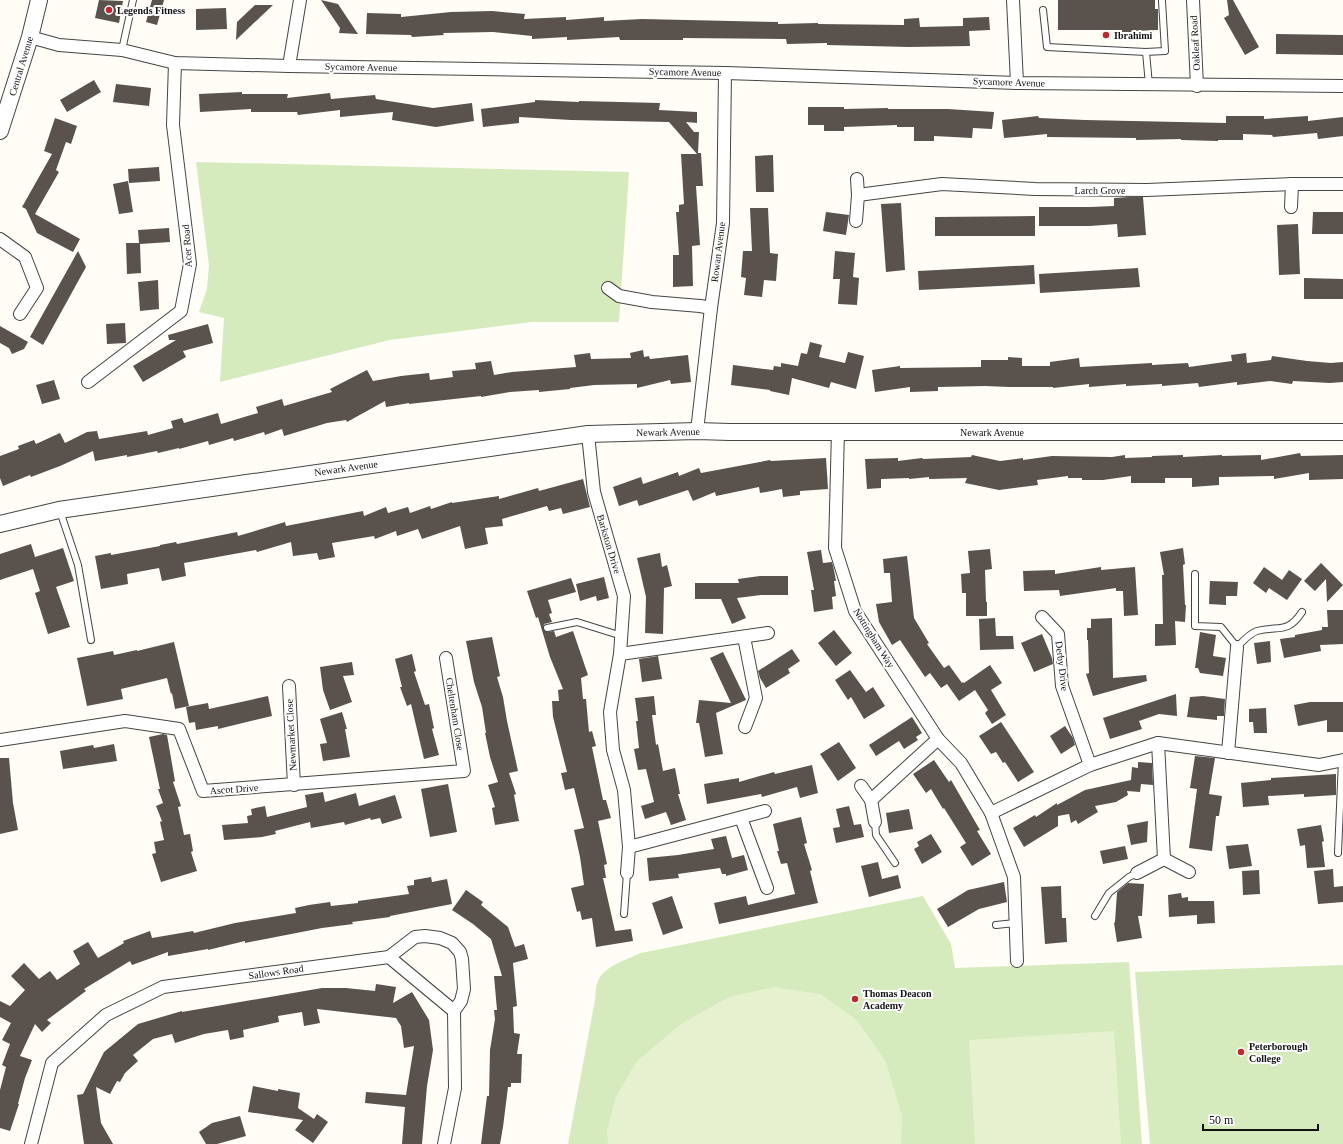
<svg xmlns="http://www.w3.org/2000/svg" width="1343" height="1144" viewBox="0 0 1343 1144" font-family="Georgia,serif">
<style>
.green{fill:#d5ebbd}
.pitch{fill:#e6f2cf}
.building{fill:#5a524d}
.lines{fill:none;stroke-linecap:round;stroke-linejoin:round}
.service-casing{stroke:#444;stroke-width:8}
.minor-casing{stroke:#444;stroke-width:14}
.tertiary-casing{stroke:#444;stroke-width:18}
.service{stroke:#fff;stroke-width:6}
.minor{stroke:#fff;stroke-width:12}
.tertiary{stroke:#fff;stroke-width:16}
.poi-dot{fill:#c4262e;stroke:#fff;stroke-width:1.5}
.labels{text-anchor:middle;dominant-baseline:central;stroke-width:4;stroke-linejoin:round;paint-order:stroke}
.poi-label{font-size:10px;font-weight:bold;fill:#111;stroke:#fff;text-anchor:start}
.street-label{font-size:10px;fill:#111;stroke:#fff}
</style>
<rect width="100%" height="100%" fill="#fffdf5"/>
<g class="green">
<polygon points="196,162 629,172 619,322 532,322 390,340 220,382 224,318 199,312 207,289 209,265"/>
<path d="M923,896l28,48 4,24 174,-6 13,182h-574l27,-144c1,-5 0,-11 2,-16 5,-18 29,-24 44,-31z"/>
<polygon points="1343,965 1343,1144 1150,1144 1135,972"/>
</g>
<g class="pitch">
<polygon points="774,987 820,994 857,1020 886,1062 902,1116 901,1144 608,1144 607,1132 615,1099 636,1062 681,1024 729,997"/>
<polygon points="1114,1031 1121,1144 975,1144 969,1040"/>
</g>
<g class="building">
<polygon points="99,0 123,1 119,23 95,18"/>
<polygon points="152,0 164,0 157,25 146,22"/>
<polygon points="321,0 338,4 358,34 339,33 340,28"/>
<polygon points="1058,0 1155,0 1155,9 1158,9 1158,30 1135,31 1135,39 1122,39 1122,30 1058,30"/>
<polygon points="1227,0 1233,0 1259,47 1245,55 1224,18 1229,15"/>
<polygon points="255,5 273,5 236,40 237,22"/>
<polygon points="226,8 227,29 196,30 196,9"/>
<polygon points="492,11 525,14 524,19 566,17 566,20 604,17 604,21 642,19 778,22 778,24 818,23 818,24 904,25 904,19 919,18 920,27 963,26 963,18 989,17 990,30 969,31 970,46 909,47 827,45 827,43 787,44 786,39 683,38 683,40 620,40 619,37 567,40 567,37 532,39 532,36 493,32 443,33 444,35 412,37 411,35 366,34 367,13 401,14 401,17 451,12"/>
<polygon points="1276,34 1343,35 1343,55 1276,54"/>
<polygon points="94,80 101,92 67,112 60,100"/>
<polygon points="116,84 151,88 149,106 113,102"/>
<polygon points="242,92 242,94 288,94 287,98 330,93 331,99 375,95 376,99 433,108 472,103 474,121 436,127 392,120 393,112 340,117 340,110 298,115 297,112 251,112 251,109 200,112 199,94"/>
<polygon points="535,100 579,102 579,101 660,103 659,110 697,112 697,123 686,122 694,132 699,132 698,153 701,153 703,186 696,186 700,245 692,246 693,286 673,287 673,255 679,255 676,212 679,212 679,205 684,204 681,154 697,154 669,122 571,120 519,117 519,123 483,127 481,109 535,102"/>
<polygon points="808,107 844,107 844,109 888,108 888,109 948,109 994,112 992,129 973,128 972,138 934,136 934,141 914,141 914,127 897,127 897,125 844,127 844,131 824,131 824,125 808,125"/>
<polygon points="1038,116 1039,118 1085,120 1226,123 1226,116 1264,116 1264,119 1308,116 1308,121 1343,117 1343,136 1318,139 1317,133 1273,137 1272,135 1243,134 1243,140 1218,140 1218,141 1181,140 1181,139 1136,140 1136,138 1047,137 1047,134 1004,138 1002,120"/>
<polygon points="55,118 77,126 71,144 66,142 56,170 59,172 35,214 80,239 73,252 37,233 26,209 22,207 52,154 44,151"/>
<polygon points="773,155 774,192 756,192 755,156"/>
<polygon points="159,167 160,181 129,183 128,169"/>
<polygon points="128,181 133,212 119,214 113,184"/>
<polygon points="1129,197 1143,197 1146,235 1118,237 1117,224 1090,226 1039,226 1039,207 1090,207 1114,206 1114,198"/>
<polygon points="901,203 905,270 886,272 881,204"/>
<polygon points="750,208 768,208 770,253 778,254 776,281 764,280 762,297 744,295 746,278 741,277 743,251 752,251"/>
<polygon points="826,212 849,215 846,235 823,231"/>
<polygon points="1313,212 1343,212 1343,234 1312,234"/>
<polygon points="1035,216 1035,236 935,236 935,217"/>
<polygon points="1298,224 1300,274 1279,275 1277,225"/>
<polygon points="169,228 170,242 140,244 141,273 127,274 126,243 139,243 138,230"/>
<polygon points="78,251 86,267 43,345 30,337"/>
<polygon points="835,251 855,253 853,277 859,278 857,305 838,304 840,279 833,279"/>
<polygon points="1034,265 1035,284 919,290 918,271"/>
<polygon points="1138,268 1140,287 1040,293 1039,274"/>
<polygon points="1304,278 1343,279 1343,299 1304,299"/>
<polygon points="158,280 159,309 140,311 138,282"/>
<polygon points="125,323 126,343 107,344 106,324"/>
<polygon points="208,324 213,343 183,351 186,357 143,382 133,366 176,340 169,340 168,335"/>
<polygon points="0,326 28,342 24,349 12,354 9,348 0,343"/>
<polygon points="810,342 822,345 819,357 845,363 848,352 864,356 856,389 831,382 829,388 792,378 789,395 770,391 770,390 731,385 733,365 773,370 774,366 781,367 781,363 798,366 801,353 807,354"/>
<polygon points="643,350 644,357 649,356 650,359 688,355 691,382 671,384 670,380 637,388 637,384 594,385 570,388 570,389 539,392 539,390 510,392 481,397 481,396 409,404 409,403 386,407 385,401 347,422 346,420 327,423 284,436 282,429 265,435 264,432 234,441 233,438 209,445 208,441 179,449 179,448 158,453 157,451 127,457 127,455 95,461 93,451 60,466 31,477 30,475 3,486 0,478 0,456 19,449 18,446 34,440 36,444 60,433 65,443 87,432 97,431 99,439 147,431 148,435 173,428 171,421 182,418 184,423 218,413 221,424 258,413 256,407 282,399 284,406 332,392 330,389 367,370 373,381 401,376 429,373 430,380 453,377 452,371 476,369 475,363 491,361 494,375 512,372 576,367 574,355 590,353 591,359 631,358 630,353"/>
<polygon points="1246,353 1247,363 1271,360 1272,356 1307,361 1331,363 1343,362 1343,382 1330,383 1293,381 1292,384 1270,381 1237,385 1237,382 1199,387 1198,383 1162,386 1162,384 1126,386 1126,384 1089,387 1089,384 1053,388 1053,387 1009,387 985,386 938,387 938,391 910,392 910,387 875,392 872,370 900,366 900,368 981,367 981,360 1008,360 1008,357 1022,358 1022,366 1050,366 1050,362 1079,358 1080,367 1152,363 1152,365 1188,363 1189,367 1232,361 1231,355"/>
<polygon points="54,380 60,399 42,404 36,385"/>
<polygon points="1300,453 1301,456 1343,455 1343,479 1309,480 1309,473 1274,479 1274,476 1219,477 1219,485 1192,487 1192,478 1165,478 1165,483 1131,483 1131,476 1103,480 1082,480 1082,478 1068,478 1068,476 1037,480 1038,485 999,490 965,483 967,478 929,479 929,477 909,479 909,478 881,479 881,488 867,489 865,459 898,458 898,461 922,458 923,459 971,457 972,455 1000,461 1023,458 1023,460 1052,456 1112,457 1125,455 1125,458 1152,457 1152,456 1183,455 1183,457 1222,455 1222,456 1261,455 1261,460"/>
<polygon points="826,458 828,489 800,491 800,495 783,497 782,489 760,493 759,487 716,496 715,492 693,501 688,490 639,506 637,500 619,506 613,487 641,477 643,484 678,472 679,476 699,468 701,473 770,460 771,461"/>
<polygon points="583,479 590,507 563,514 561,508 549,511 547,506 502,519 503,526 485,528 488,544 465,549 460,526 422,539 418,529 397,536 396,531 375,539 374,536 332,543 335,557 319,560 317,553 293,556 291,542 257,552 256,550 184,563 186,576 162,581 159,568 127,574 128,584 101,589 95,556 111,553 111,555 160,546 160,545 176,542 177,544 237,532 238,536 285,522 286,526 363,511 364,516 386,507 388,513 408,507 410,513 430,506 431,509 452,502 452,503 499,496 499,499 538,488 539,491"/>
<polygon points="31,544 35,557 63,548 74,581 56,587 70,627 48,634 35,593 40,591 33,569 0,580 0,554"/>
<polygon points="1183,548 1185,564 1183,565 1185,605 1186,605 1185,622 1175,621 1176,645 1155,646 1155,624 1163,624 1162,575 1164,575 1160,552"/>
<polygon points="990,549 992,569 985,570 986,602 987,602 987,616 966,616 966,593 962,593 961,574 970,573 968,551"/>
<polygon points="821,550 823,563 832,562 834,570 836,581 834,581 836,596 832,597 833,609 814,612 811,590 814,590 807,552"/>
<polygon points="660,553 662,567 667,565 672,586 664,588 663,634 645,633 646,597 637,558"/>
<polygon points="907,556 914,618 929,643 927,644 944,668 949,665 962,683 963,682 964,683 990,665 1002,683 991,690 1006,715 992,724 985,713 988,710 975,690 959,701 947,684 941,688 930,673 925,677 900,640 892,645 879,622 876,604 892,602 890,573 884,573 883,559"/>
<polygon points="1321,563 1343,585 1327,602 1326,579 1315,591 1304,581"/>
<polygon points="1101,567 1101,570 1135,567 1138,615 1124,616 1123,591 1116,591 1116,588 1060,596 1059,590 1024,591 1023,571 1055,570 1055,574"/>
<polygon points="1264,567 1282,580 1289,570 1302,579 1287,600 1269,588 1266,593 1253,583"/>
<polygon points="760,576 788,576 788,595 761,595 737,598 746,618 732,624 721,599 695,599 695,583 739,583 738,579"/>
<polygon points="604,577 609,598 597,601 596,596 580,601 576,584"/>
<polygon points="571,578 576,592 548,600 552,613 549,614 552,622 544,624 543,628 546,632 554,631 556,637 573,631 588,675 581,678 583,699 586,699 589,732 592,731 596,746 592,747 603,800 606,800 611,818 598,821 607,864 604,865 606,878 603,878 615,931 631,929 633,941 596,947 592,918 582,920 580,911 577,912 571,888 584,885 580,857 574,830 584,828 574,788 565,790 561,773 567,772 553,717 552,701 559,701 558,690 563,689 550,657 538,617 536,618 527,591"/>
<polygon points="1210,581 1238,582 1237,596 1226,596 1226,605 1209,604"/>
<polygon points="1327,610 1343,610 1343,644 1320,645 1321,651 1284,658 1280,639 1295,637 1295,635 1322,630 1322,627 1328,627"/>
<polygon points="995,618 996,636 1013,636 1014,649 980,650 979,619"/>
<polygon points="1112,618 1113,678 1146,675 1147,681 1093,696 1086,674 1089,673 1088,640 1087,640 1087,628 1091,628 1091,619"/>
<polygon points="834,630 852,653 836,666 818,643"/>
<polygon points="1200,632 1216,635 1213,656 1226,658 1223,676 1200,673 1198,668 1195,668"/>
<polygon points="1042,634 1052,658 1053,664 1034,672 1021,643"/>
<polygon points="492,637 500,676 497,677 503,697 507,721 518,771 509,773 516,794 514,795 519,821 495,825 492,808 495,807 488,785 498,782 490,757 485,733 486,733 482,707 474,682 466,641"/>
<polygon points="1270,641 1271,662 1257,664 1254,643"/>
<polygon points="174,642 189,706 175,709 172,693 171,694 167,678 121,689 123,699 87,706 77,658 113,651 114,655 137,650 137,651"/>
<polygon points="792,649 800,661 788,669 790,673 766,688 760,678 758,671"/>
<polygon points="723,652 746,700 716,713 723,754 705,757 699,723 696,723 699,700 731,703 710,658"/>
<polygon points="412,654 416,671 414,672 425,705 429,704 434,728 432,729 439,755 424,759 411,704 407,706 400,687 402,687 395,659"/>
<polygon points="658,656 662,679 642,682 639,659"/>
<polygon points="352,662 354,675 343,676 352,702 330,710 323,690 320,667"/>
<polygon points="850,670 866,692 873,687 885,706 864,719 851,697 848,700 835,680"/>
<polygon points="1176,694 1177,716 1159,714 1139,721 1142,729 1110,739 1103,718"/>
<polygon points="268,696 272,716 218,729 218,726 196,730 195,722 189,723 186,707 208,703 209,709"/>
<polygon points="654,696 656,715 652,715 656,745 658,744 663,771 675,768 680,794 678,794 686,820 671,825 666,812 645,819 641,806 654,802 646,769 638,770 634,749 639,748 636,721 638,721 635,698"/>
<polygon points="1203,696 1225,699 1224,716 1217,716 1217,720 1187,717 1190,697"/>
<polygon points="1310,702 1343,702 1343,732 1327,732 1327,720 1298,726 1294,705"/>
<polygon points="1266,708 1267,733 1254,733 1253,722 1249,722 1249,709"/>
<polygon points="342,712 347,729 345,729 350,757 323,761 320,744 327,743 320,719"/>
<polygon points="912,717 922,733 916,737 918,740 904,749 899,741 876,756 869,745"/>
<polygon points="1001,722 1034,772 1018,782 1005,762 1003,763 996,752 991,754 979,736"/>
<polygon points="1065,726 1073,738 1075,745 1061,754 1050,736"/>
<polygon points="163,734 167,735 175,781 173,782 181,806 178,807 184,835 190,834 193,851 191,852 197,871 161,882 152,854 156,853 154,842 164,840 160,822 162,821 156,806 163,803 158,789 160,789 149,737"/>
<polygon points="839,742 856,768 838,781 820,754"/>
<polygon points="114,744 117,761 63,769 60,751 93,745 94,748"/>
<polygon points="1195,756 1215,758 1209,794 1222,796 1219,816 1216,816 1212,851 1189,848 1197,789 1190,788"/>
<polygon points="0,758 9,758 13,803 18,830 0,834"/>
<polygon points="934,760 949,782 951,780 980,830 977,831 991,854 972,866 960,847 966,843 944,808 943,809 931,789 926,793 913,774"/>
<polygon points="1138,762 1152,763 1153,785 1141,784 1140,792 1127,791 1128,795 1116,802 1095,806 1098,812 1078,824 1076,820 1071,823 1069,814 1058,816 1058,826 1024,847 1013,828 1035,815 1036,817 1057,803 1057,805 1085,790 1131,780 1132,767 1138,768"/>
<polygon points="812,765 818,793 800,798 797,787 762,797 761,794 707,804 704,784 739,778 739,782 774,772 775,774"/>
<polygon points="1336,774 1336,795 1304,797 1304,794 1268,796 1269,805 1243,807 1241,783 1271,780 1271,778"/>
<polygon points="448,784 457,832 430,837 421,789"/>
<polygon points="323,792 325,802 356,793 359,806 395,795 402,818 382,824 380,818 371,820 370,818 345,825 344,822 311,828 310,822 275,831 276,834 262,837 224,840 222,825 248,823 247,816 252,815 251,809 265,806 267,817 307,807 305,795"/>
<polygon points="849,806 854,825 861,824 864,837 836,843 833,828 840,827 836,809"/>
<polygon points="909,809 913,829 889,833 886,813"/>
<polygon points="801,817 807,843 804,844 812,870 810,871 818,903 719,924 714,903 746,896 748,905 795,894 787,863 781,864 777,851 779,851 773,824"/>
<polygon points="1148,821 1147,842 1131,845 1127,825"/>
<polygon points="1321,825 1324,841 1322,842 1325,867 1307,868 1305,845 1300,846 1297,829"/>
<polygon points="931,834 942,852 922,864 914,849 919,846 917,842"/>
<polygon points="726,836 732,858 744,855 748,870 726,876 726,874 722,874 720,868 678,874 679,878 649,881 647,858 678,855 714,849 711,839"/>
<polygon points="1248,844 1252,866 1229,869 1226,846"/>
<polygon points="1125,846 1128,859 1103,864 1100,851"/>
<polygon points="878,862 882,879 898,875 901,888 869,897 861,866"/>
<polygon points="1333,869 1334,887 1343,886 1343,902 1318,904 1314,871"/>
<polygon points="1259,870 1260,894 1243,895 1242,871"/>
<polygon points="431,877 432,882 447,879 452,904 390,916 390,917 352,922 353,924 322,928 245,943 245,941 208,950 208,949 168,956 168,952 132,965 130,961 84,989 86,991 47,1020 51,1023 42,1032 35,1024 20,1056 32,1060 25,1078 18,1104 19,1104 10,1131 0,1128 0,1090 6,1067 2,1065 10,1044 2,1040 11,1023 0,1017 0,1001 10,1006 25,990 11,976 24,963 39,979 50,971 57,980 80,964 73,951 88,942 98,958 124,943 123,941 150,931 152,938 193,931 194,933 235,923 296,913 295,908 309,905 330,902 331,906 358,903 358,901 409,894 407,886 414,885 414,880"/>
<polygon points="1004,882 1007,902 979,909 948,927 937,909 968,890"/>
<polygon points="1128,883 1144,884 1142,916 1138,916 1142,938 1117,942 1114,923 1115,922 1117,892"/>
<polygon points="1061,886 1062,918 1066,918 1067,942 1045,944 1041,887"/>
<polygon points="466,890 483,902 481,905 508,927 515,947 524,944 528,959 513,963 517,1006 513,1007 514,1033 520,1034 517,1054 522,1054 521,1083 511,1083 511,1087 508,1087 503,1127 500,1144 481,1144 487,1096 489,1096 490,1050 495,1019 494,1010 497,1010 494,976 502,976 491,939 473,924 452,910"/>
<polygon points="1181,893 1182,898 1188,897 1188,901 1214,901 1215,923 1197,924 1197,915 1169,917 1168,895"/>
<polygon points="672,896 683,928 663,935 652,903"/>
<polygon points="376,984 396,987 393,1003 412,992 429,1020 433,1050 427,1086 422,1144 402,1144 405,1107 365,1103 366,1092 406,1095 414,1046 404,1048 401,1026 396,1018 317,1009 320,1023 304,1026 302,1012 278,1016 279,1022 243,1030 244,1037 230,1040 228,1030 204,1034 175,1043 172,1034 153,1039 133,1055 138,1061 125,1073 120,1082 117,1081 110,1094 96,1087 101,1123 113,1144 84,1144 77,1095 83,1094 104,1052 138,1024 182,1011 182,1012 322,988 346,988 375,991"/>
<polygon points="253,1086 278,1091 278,1089 300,1093 298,1108 314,1119 317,1114 328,1122 313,1143 295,1130 303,1120 248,1112"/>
<polygon points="240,1116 246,1136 217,1144 206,1144 199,1132 212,1123"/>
</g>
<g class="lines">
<g class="service-casing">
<g id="service">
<polyline points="1043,10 1047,47 1146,52 1149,85"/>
<polyline points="122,50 133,0"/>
<polyline points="1145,52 1165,51 1162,1"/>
<polyline points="60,511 78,565 91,640"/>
<path d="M1195,574v52l26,1 16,20c5,-5 13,-14 20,-16 21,-6 30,4 45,-19"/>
<polyline points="547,628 577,622 622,636"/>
<polyline points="875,822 876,835 895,863"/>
<polyline points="1338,853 1342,760"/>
<polyline points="624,914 627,873"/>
<polyline points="1095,916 1109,893 1129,877 1137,873"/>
<polyline points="996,925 1015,923"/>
</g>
</g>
<g class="minor-casing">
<g id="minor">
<polyline points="1013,0 1017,83"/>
<polyline points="1193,0 1197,86"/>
<polyline points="30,37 59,45 122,50 175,63 289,66 725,73 1017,83 1343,86"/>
<polyline points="289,66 300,0"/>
<polyline points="858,195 942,184 1035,189 1147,190 1292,184 1343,184"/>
<polyline points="1291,207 1292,184"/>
<polyline points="856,221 858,195 857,179"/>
<polyline points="0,239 25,257 37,288 20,314"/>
<polyline points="608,288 619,296 652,302 700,306 711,308"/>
<polyline points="88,382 181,311 190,264 173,125 175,63"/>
<polyline points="697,431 711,308 723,223 725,73"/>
<polyline points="838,431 835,548 855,611 938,739 961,763 991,813 1014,877 1017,961"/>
<polyline points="588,434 594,492 624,596 620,654 610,712 613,750 624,790 629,847 627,873"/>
<polyline points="1042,617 1058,634 1062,686 1090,765"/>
<polyline points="744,637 756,698 745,727"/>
<polyline points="620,654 768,633"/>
<polyline points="289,686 294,785"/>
<polyline points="0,740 125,721 179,729 203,791 464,771 446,658"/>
<polyline points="1158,743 1164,859"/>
<polyline points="1228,753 1237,647"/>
<polyline points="861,786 871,800 875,822"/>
<polyline points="871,800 938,739"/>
<polyline points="991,813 1090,765 1158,743 1319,765 1343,760"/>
<polyline points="741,818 767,888"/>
<polyline points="629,847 765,811"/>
<polyline points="1164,859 1189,872"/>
<polyline points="1137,873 1164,859"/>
<polyline points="389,957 415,937 425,936 440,938 452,943 460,952 462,959 464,989 461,1001 454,1011"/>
<polyline points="31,1144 52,1063 106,1015 163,987 389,957 454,1011 455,1088 444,1144"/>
</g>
</g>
<g class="tertiary-casing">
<g id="tertiary">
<polyline points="0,131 30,37 39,0"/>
<polyline points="0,524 59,510 588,434 697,431 730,432 1343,432"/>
</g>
</g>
<use href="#service" class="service"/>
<use href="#minor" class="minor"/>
<use href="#tertiary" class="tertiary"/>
</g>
<g class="poi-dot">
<circle cx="109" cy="10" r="4"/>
<circle cx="1106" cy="35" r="4"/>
<circle cx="855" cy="999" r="4"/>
<circle cx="1241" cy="1052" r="4"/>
</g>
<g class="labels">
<g class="poi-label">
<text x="117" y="10">Legends Fitness</text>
<text x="1114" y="35">Ibrahimi</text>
<text x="863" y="993">Thomas Deacon<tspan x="863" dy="12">Academy</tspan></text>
<text x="1249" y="1046">Peterborough<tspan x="1249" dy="12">College</tspan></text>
</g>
<g class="street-label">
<text transform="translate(1195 43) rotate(-93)">Oakleaf Road</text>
<text transform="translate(21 66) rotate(-73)">Central Avenue</text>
<text transform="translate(361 67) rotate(1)">Sycamore Avenue</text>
<text transform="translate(685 72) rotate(1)">Sycamore Avenue</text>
<text transform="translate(1009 82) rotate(2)">Sycamore Avenue</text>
<text x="1100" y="190">Larch Grove</text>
<text transform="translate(187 246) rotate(-94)">Acer Road</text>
<text transform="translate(718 252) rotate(-83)">Rowan Avenue</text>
<text transform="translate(668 432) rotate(-1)">Newark Avenue</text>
<text x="992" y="432">Newark Avenue</text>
<text transform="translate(346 468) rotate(-8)">Newark Avenue</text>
<text transform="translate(609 544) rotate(73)">Barkston Drive</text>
<text transform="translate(874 638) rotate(58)">Nottingham Way</text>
<text transform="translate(1062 666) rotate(83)">Derby Drive</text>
<text transform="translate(455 714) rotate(81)">Cheltenham Close</text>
<text transform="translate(291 735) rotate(-93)">Newmarket Close</text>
<text transform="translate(234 789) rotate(-4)">Ascot Drive</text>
<text transform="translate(276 972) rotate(-8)">Sallows Road</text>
</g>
</g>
<path d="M1203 1124v6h115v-6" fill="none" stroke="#111111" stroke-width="2"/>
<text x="1209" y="1124" font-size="12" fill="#111111" stroke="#ffffff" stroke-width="3" paint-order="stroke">50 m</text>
</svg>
